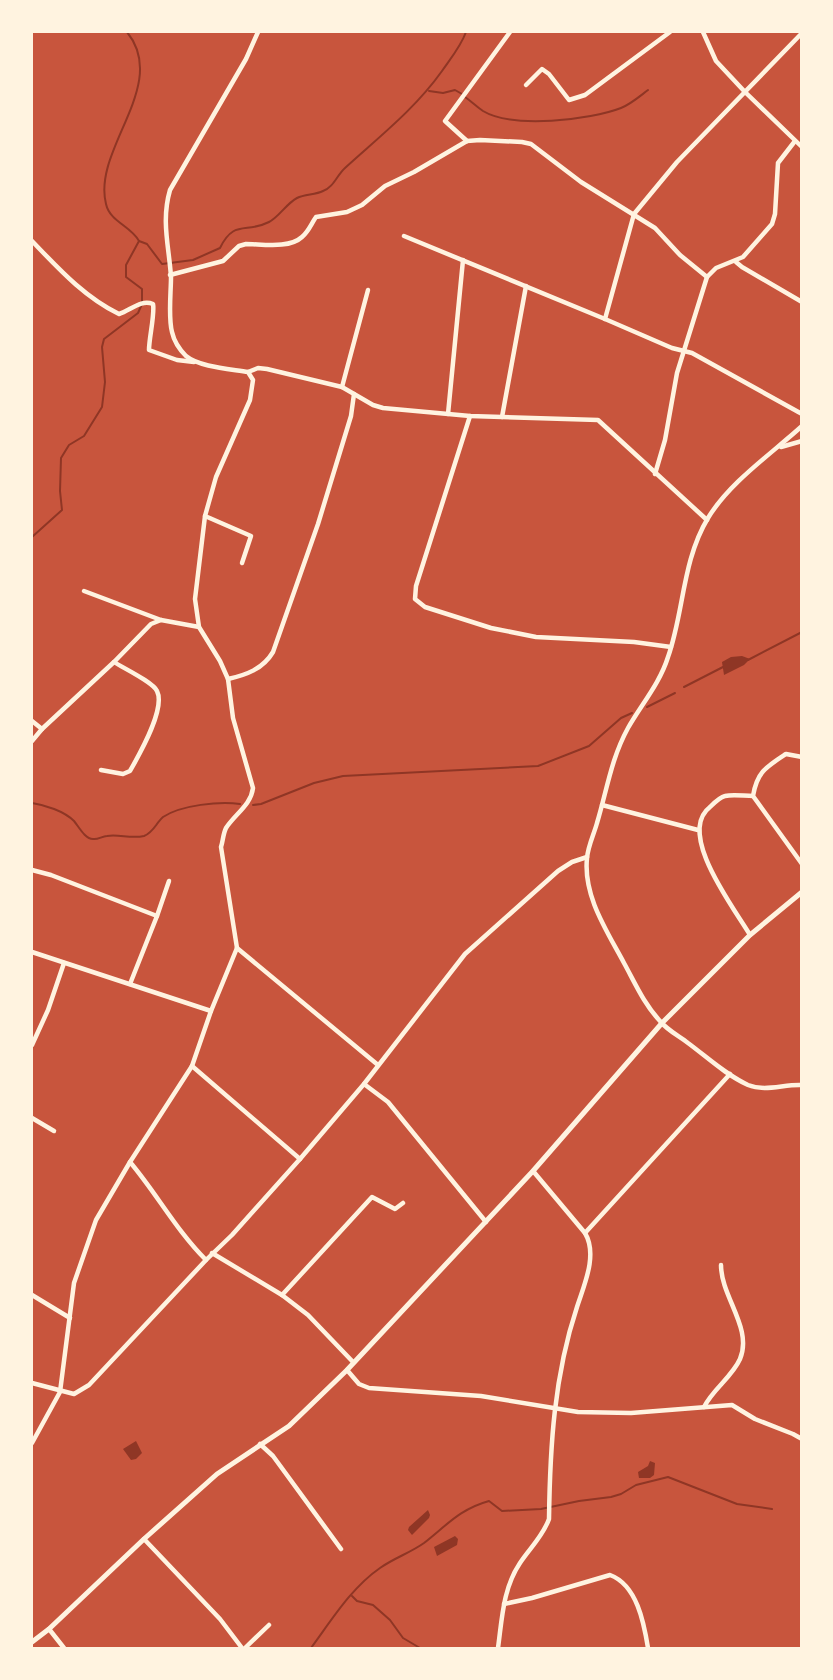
<svg xmlns="http://www.w3.org/2000/svg" width="833" height="1680" viewBox="0 0 833 1680" font-family="'DejaVu Sans',sans-serif">
<style>
.water{fill:#8f3625}
.lines{fill:none;stroke-linecap:round;stroke-linejoin:round}
.stream{stroke:#8f3625;stroke-width:2}
.minor{stroke:#fff3e0;stroke-width:4.5}
.tertiary{stroke:#fff3e0;stroke-width:5}
</style>
<rect width="100%" height="100%" fill="#c8553d"/>
<g class="water">
<polygon points="742,656 750,659 744,665 724,675 722,662 731,657"/>
<polygon points="136,1441 142,1453 136,1459 131,1460 123,1449"/>
<polygon points="650,1461 655,1463 654,1475 650,1478 639,1478 638,1472 648,1466"/>
<polygon points="428,1510 430,1515 429,1518 412,1535 408,1530 409,1527"/>
<polygon points="455,1536 458,1539 457,1545 437,1556 434,1547"/>
</g>
<g class="lines">
<g class="stream">
<polyline points="429,91 443,93 455,90 462,94"/>
<path d="M465,97c6,4 12,10 18,14 30,18 107,9 138,-3 10,-4 19,-12 27,-18"/>
<path d="M139,241l8,3 15,20 31,-4 27,-12c14,-29 26,-14 49,-26 10,-5 17,-18 28,-24 8,-4 18,-3 26,-7 11,-4 14,-16 22,-23 34,-31 70,-59 97,-97 9,-13 19,-25 24,-39"/>
<path d="M32,537l30,-27 -2,-19 1,-33 8,-13 15,-9 18,-29 3,-25 -3,-35 2,-8 34,-26 4,-9v-15l-16,-12v-12l13,-24c-8,-15 -29,-19 -33,-37 -14,-55 64,-119 21,-172"/>
<polyline points="748,660 802,632"/>
<polyline points="684,687 723,667"/>
<polyline points="647,707 675,693"/>
<path d="M32,803c13,2 32,8 42,18 5,6 11,18 19,18 5,1 9,-3 14,-3 12,-2 24,3 37,0 10,-4 12,-13 19,-19 18,-12 57,-16 77,-13"/>
<polyline points="253,805 261,804 314,783 343,776 538,766 589,746 621,718 632,713"/>
<polyline points="352,1596 357,1601 373,1605 390,1620 403,1638 420,1648"/>
<path d="M311,1648c20,-27 40,-60 69,-80 14,-10 30,-15 44,-25 23,-18 36,-34 65,-42l13,10 39,-2 38,-8 32,-4 10,-3 15,-9 32,-8 69,27 35,5"/>
</g>
<g class="minor">
<polyline points="703,32 716,61 745,92 802,147"/>
<polyline points="526,85 542,69 549,74 569,100 585,95 670,32"/>
<polyline points="467,141 445,121 510,32"/>
<polyline points="404,236 605,319 672,348 692,353 802,414"/>
<path d="M32,241c26,27 52,56 87,73 12,-4 22,-15 34,-10 2,10 -4,34 -4,46l28,10 17,2"/>
<polyline points="736,262 742,267 802,302"/>
<path d="M170,275l53,-14 16,-15 7,-2c16,0 43,5 56,-7 7,-6 9,-13 14,-20l31,-5 15,-7 23,-19 29,-14 53,-31 13,-1 42,2 9,2 50,38 74,46 25,27 27,22"/>
<polyline points="605,319 634,214 677,162 802,33"/>
<polyline points="248,372 258,368 267,369 342,387 373,405 383,408 470,416 598,420 707,520"/>
<polyline points="342,387 368,290"/>
<polyline points="448,414 463,260"/>
<polyline points="470,416 416,586 415,599 425,607 491,628 536,637 634,642 671,647"/>
<polyline points="502,417 526,286"/>
<path d="M802,426c-32,29 -72,56 -94,92 -26,43 -24,94 -40,139 -8,26 -27,48 -40,71 -17,31 -21,62 -31,95 -3,11 -9,23 -10,35 -4,38 20,73 37,105 11,20 20,41 36,58 7,9 19,15 28,22 19,14 38,32 60,42 17,7 36,-1 54,0"/>
<polyline points="781,447 802,441"/>
<polyline points="655,474 665,440 677,373 707,277 716,268 743,257 772,224 775,214 778,163 795,141"/>
<polyline points="205,516 251,536 242,563"/>
<polyline points="84,591 161,620 199,627"/>
<path d="M228,679c18,-4 35,-10 45,-27l45,-128 33,-108 3,-22"/>
<polyline points="32,721 42,729"/>
<polyline points="32,741 42,729 114,662 151,624 161,620"/>
<path d="M802,757l-16,-3c-20,13 -29,18 -33,42l49,68"/>
<path d="M101,770l22,4 7,-3c9,-16 36,-62 27,-80 -4,-9 -34,-23 -43,-29"/>
<polyline points="602,805 698,830"/>
<polyline points="32,870 51,875 157,916 130,984"/>
<polyline points="157,916 169,881"/>
<path d="M750,935c-16,-27 -74,-102 -40,-128 4,-4 10,-10 15,-11 8,-2 19,0 28,0"/>
<polyline points="237,948 378,1065"/>
<polyline points="32,952 211,1011"/>
<polyline points="32,1045 48,1010 64,963"/>
<polyline points="192,1066 300,1159"/>
<polyline points="364,1084 388,1102 486,1222"/>
<polyline points="32,1118 54,1131"/>
<path d="M130,1162c27,32 46,68 76,98"/>
<polyline points="585,1233 730,1074"/>
<polyline points="212,1253 282,1295 308,1315 353,1362"/>
<polyline points="32,1295 70,1318"/>
<polyline points="282,1295 372,1197 395,1209 403,1203"/>
<polyline points="347,1370 359,1384 369,1388 481,1396 578,1412 631,1413 732,1405 755,1419 793,1434 802,1439"/>
<polyline points="32,1383 74,1394 89,1385 206,1260 232,1235 300,1159 364,1084 465,954 558,871 572,862 587,857"/>
<path d="M704,1407c9,-18 28,-30 36,-48 13,-31 -19,-62 -19,-94"/>
<path d="M32,1443l28,-51 14,-109 22,-63 34,-58 62,-96 19,-55 26,-63 -16,-101c2,-6 2,-13 5,-19 9,-14 25,-23 27,-40l-20,-70 -5,-39 -8,-18 -21,-34 -4,-28 10,-83 11,-39 34,-77 3,-20 -5,-8c-17,-3 -49,-5 -62,-16 -6,-6 -12,-15 -14,-24 -4,-15 -1,-39 -1,-55 -2,-31 -10,-56 -1,-87l76,-131 12,-27"/>
<polyline points="260,1444 273,1456 341,1549"/>
<polyline points="144,1539 220,1619 242,1648"/>
<path d="M504,1604l28,-6 78,-23c27,10 34,48 38,73"/>
<polyline points="49,1629 64,1648"/>
<polyline points="245,1648 269,1625"/>
<path d="M498,1648c4,-29 5,-60 22,-85 10,-15 23,-27 29,-44 1,-72 5,-143 28,-212 7,-22 21,-52 8,-74l-52,-62"/>
</g>
<polyline class="tertiary" points="32,1642 49,1629 144,1539 217,1474 289,1426 347,1370 533,1171 662,1023 750,935 802,892"/>
</g>
<rect width="833" height="1680" fill="none" stroke="#fff3e0" stroke-width="66"/>
</svg>
